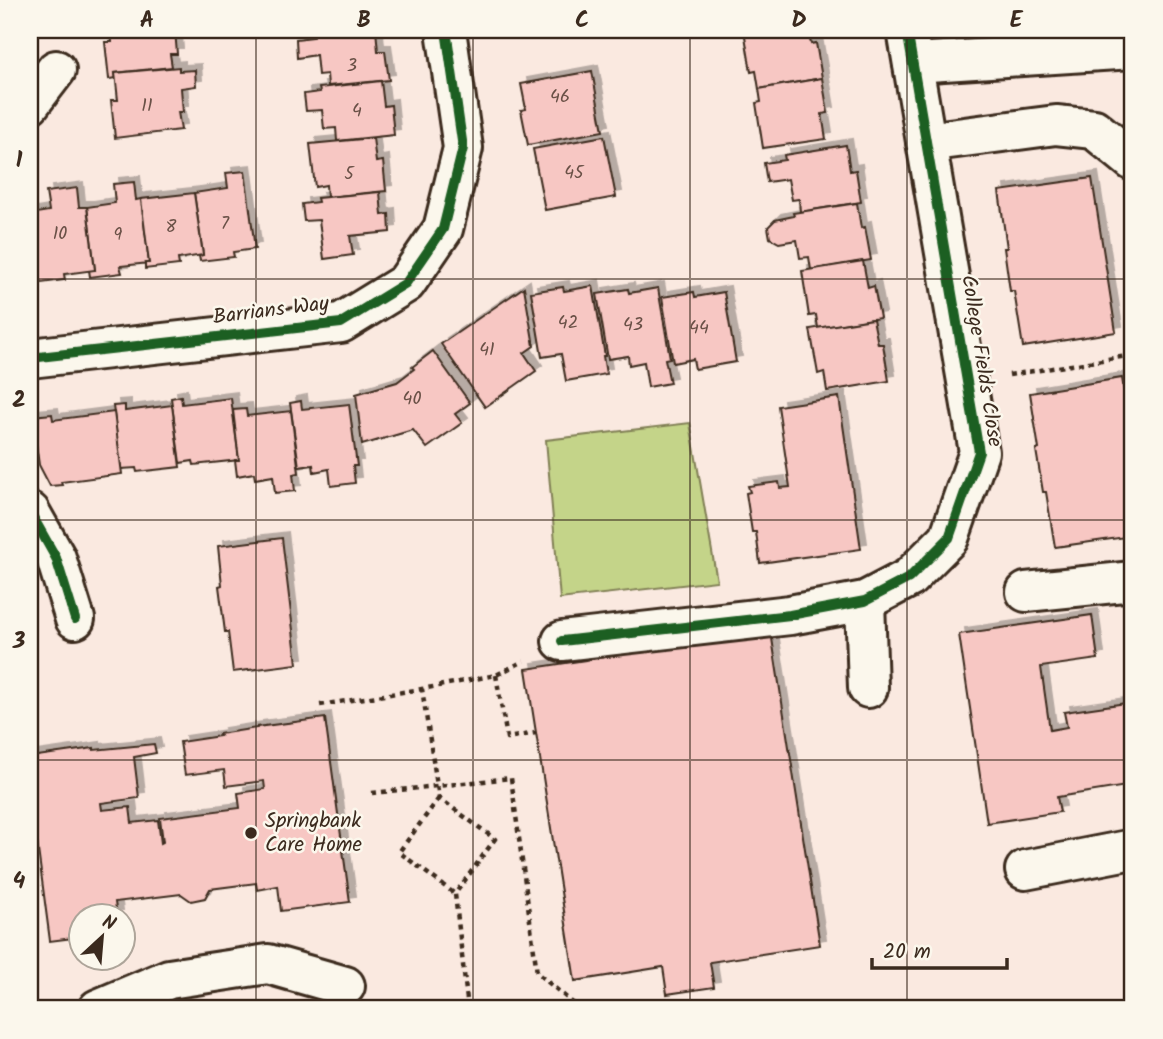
<svg xmlns="http://www.w3.org/2000/svg" width="1163" height="1039" viewBox="0 0 1163 1039" font-family="Kalam,sans-serif">
<style>
.green{fill:#c4d489;stroke:#807f54;stroke-width:2}
.building{fill:#f7c7c3;stroke:#3b2a1e;stroke-width:2;filter:url(#shadow)}
.lines{fill:none;stroke-linecap:round;stroke-linejoin:round}
.minor-casing{stroke:#3b2a1e;stroke-width:44}
.path{stroke:#3b2a1e;stroke-width:4.5;stroke-dasharray:5 5;stroke-linecap:butt}
.minor{stroke:#fbf7ec;stroke-width:38}
.cycleway-casing{stroke:#fbf7ec;stroke-width:15}
.cycleway{stroke:#1b5e20;stroke-width:10}
.grid{fill:none;stroke:#3b2a1e;stroke-width:2;stroke-opacity:0.55}
.poi-dot{fill:#3b2a1e;stroke:#fbf7ec;stroke-width:2.5}
.labels{text-anchor:middle;dominant-baseline:central;stroke-width:5;stroke-linejoin:round;paint-order:stroke}
.number-label{font-size:18px;fill:#6a5147}
.street-label{font-size:21px;fill:#3b2a1e;stroke:#fbf7ec}
.poi-label{font-size:21px;fill:#3b2a1e;stroke:#fbf7ec;text-anchor:start}
.neatline{fill:none;stroke:#3b2a1e;stroke-width:2.5}
.grid-label{font-size:23px;text-anchor:middle;font-weight:bold;fill:#3b2a1e}
</style>
<defs>
<filter id="shadow"><feDropShadow dx="6" dy="-6" stdDeviation="0" flood-color="#0004"/></filter>
</defs>
<rect width="100%" height="100%" fill="#fae9e0"/>
<filter id="ink" filterUnits="userSpaceOnUse"><feTurbulence type="fractalNoise" baseFrequency=".0143" numOctaves="2"/><feDisplacementMap in="SourceGraphic" scale="14" xChannelSelector="R" yChannelSelector="G"/><feConvolveMatrix kernelMatrix="1 2 1 2 8 2 1 2 1" color-interpolation-filters="sRGB"/></filter>
<g filter="url(#ink)">
<polygon class="green" points="690,423 717,581 560,599 546,440"/>
<g class="building">
<polygon points="111,30 175,30 177,54 170,54 172,67 115,73 116,78 109,79 105,42 112,42"/>
<polygon points="348,30 376,30 378,51 385,51 389,80 328,86 327,74 318,75 316,55 297,58 296,39 314,37 313,34"/>
<polygon points="744,30 808,30 811,44 816,43 822,78 759,89 756,71 751,72"/>
<polygon points="179,67 179,71 195,70 196,86 181,88 183,112 178,112 181,130 115,138 111,100 118,100 115,73"/>
<polygon points="592,71 603,131 528,145 521,110 526,109 521,84"/>
<polygon points="822,78 828,113 822,114 826,139 763,148 756,103 761,102 759,89"/>
<polygon points="381,81 384,106 391,105 394,135 337,141 336,128 324,129 322,110 306,111 304,94 320,92 319,88"/>
<polygon points="604,136 616,197 545,210 533,149"/>
<polygon points="373,138 376,162 383,161 386,191 327,197 326,185 315,187 310,144"/>
<polygon points="846,145 850,171 856,170 861,202 800,212 799,199 792,200 788,179 767,182 764,163 785,160 784,155"/>
<polygon points="245,171 255,249 233,252 234,257 200,261 199,256 203,255 194,193 228,188 226,173"/>
<polygon points="1092,178 1116,332 1023,347 1014,291 1010,291 1004,248 1007,248 999,191"/>
<polygon points="134,182 136,200 141,199 149,263 120,266 122,273 90,277 89,270 95,270 87,207 115,203 113,184"/>
<polygon points="77,188 79,207 87,207 95,270 64,274 65,280 34,284 30,254 30,214 49,211 46,192"/>
<polygon points="380,192 382,215 389,214 390,232 350,236 353,255 324,259 319,220 304,221 302,204 318,202 317,198"/>
<polygon points="194,193 203,255 178,259 179,265 145,269 145,263 149,263 141,199"/>
<polygon points="857,203 861,228 865,227 871,260 811,270 809,257 800,258 797,240 779,243 770,238 768,227 775,220 794,216 793,213"/>
<polygon points="863,261 868,288 874,286 880,318 818,328 816,315 809,316 802,271"/>
<polygon points="593,286 605,356 603,356 606,374 566,381 561,354 542,357 531,292 563,287 564,291"/>
<polygon points="524,287 534,346 524,353 536,371 485,407 441,344"/>
<polygon points="658,288 670,358 665,359 670,383 648,387 644,362 629,365 628,356 608,359 597,294 628,289 629,293"/>
<polygon points="694,292 695,297 724,292 736,362 695,369 693,359 673,363 662,297"/>
<polygon points="873,319 878,344 883,344 889,381 827,391 824,372 818,374 810,329"/>
<polygon points="433,351 470,403 455,414 462,423 427,448 413,430 362,445 356,394 397,382 414,369 412,367"/>
<polygon points="1122,378 1133,448 1133,536 1055,547 1046,492 1043,492 1036,450 1039,449 1030,393"/>
<polygon points="181,396 182,404 231,398 239,460 194,465 193,461 180,463 171,398"/>
<polygon points="839,397 861,549 760,563 756,532 752,532 746,493 750,492 748,486 779,482 780,488 790,487 778,406"/>
<polygon points="301,401 302,409 349,404 357,466 353,466 355,483 331,486 329,469 314,472 313,465 299,467 290,403"/>
<polygon points="125,405 125,411 172,405 180,467 137,472 136,468 121,469 113,406"/>
<polygon points="246,409 247,416 291,411 299,473 293,474 295,491 275,493 273,476 255,479 254,473 237,476 235,460 239,460 233,410"/>
<polygon points="114,412 122,474 61,482 62,485 50,486 39,465 32,416 52,414 53,420"/>
<polygon points="282,538 297,664 233,672 228,632 225,632 219,586 222,585 218,546"/>
<polygon points="1092,615 1098,659 1041,667 1050,730 1067,727 1064,712 1133,702 1133,785 1057,797 1060,812 987,823 959,634"/>
<polygon points="771,632 820,945 710,962 714,987 667,994 663,967 575,981 526,669"/>
<polygon points="325,718 350,902 281,911 278,886 257,890 256,883 210,889 205,898 191,901 181,894 115,902 117,916 80,916 80,937 50,941 30,789 30,757 94,748 94,750 154,744 156,753 134,757 139,798 101,803 102,810 130,807 132,823 158,820 161,843 163,842 160,818 240,808 238,793 265,789 264,781 226,786 224,770 185,775 180,742 220,736 219,734 257,728 257,727"/>
</g>
<g class="lines">
<g class="minor-casing">
<g id="minor">
<polyline points="913,63 1133,49"/>
<polyline points="30,104 56,70"/>
<polyline points="926,142 1056,125 1094,129 1133,161"/>
<polyline points="30,358 341,323 406,283 443,229 463,148 446,30"/>
<polyline points="30,512 56,558 75,619"/>
<polyline points="1026,592 1133,581"/>
<polyline points="865,601 868,688"/>
<polyline points="562,641 790,615 865,601 909,578 949,538 979,452 907,30"/>
<polyline points="1025,870 1133,849"/>
<polyline points="98,1009 169,979 268,964 345,986"/>
</g>
</g>
<g class="path">
<polyline points="1009,375 1133,355"/>
<polyline points="496,675 507,738 536,733"/>
<polyline points="320,705 422,689"/>
<polyline points="372,793 511,778 537,973 580,1009"/>
<polyline points="439,798 399,852 455,894"/>
<polyline points="468,1009 455,894 495,839 439,798 422,689 496,675 524,661"/>
</g>
<use href="#minor" class="minor"/>
<g class="cycleway-casing">
<g id="cycleway">
<polyline points="30,358 341,323 406,283 443,229 463,148 446,30"/>
<polyline points="30,512 56,558 75,619"/>
<polyline points="562,641 790,615 865,601 909,578 949,538 979,452 907,30"/>
</g>
</g>
<use href="#cycleway" class="cycleway"/>
</g>
</g>
<path class="grid" d="M256,30v979M473,30v979M690,30v979M907,30v979M30,279h1103M30,520h1103M30,760h1103"/>
<circle class="poi-dot" cx="251" cy="833" r="7"/>
<g class="labels">
<g class="number-label">
<text x="352" y="66">3</text>
<text x="560" y="97">46</text>
<text x="147" y="106">11</text>
<text x="357" y="111">4</text>
<text x="574" y="173">45</text>
<text x="349" y="174">5</text>
<text x="225" y="224">7</text>
<text x="171" y="227">8</text>
<text x="60" y="234">10</text>
<text x="118" y="235">9</text>
<text x="568" y="323">42</text>
<text x="633" y="325">43</text>
<text x="699" y="328">44</text>
<text x="487" y="350">41</text>
<text x="412" y="399">40</text>
</g>
<g class="street-label">
<text transform="translate(271 311) rotate(-7)">Barrians Way</text>
<text transform="translate(981 361) rotate(81)">College Fields Close</text>
</g>
<g class="poi-label">
<text x="265" y="821">Springbank<tspan x="265" dy="24">Care Home</tspan></text>
</g>
</g>
<rect width="1163" height="1039" fill="none" stroke="#fbf7ec" stroke-width="77"/>
<g transform="translate(102 937) rotate(26)"><circle r="33" fill="#fbf7ec" stroke="#aea59a" stroke-width="2"/>
<path d="M0-5L12 26L0 18L-12 26Z" fill="#3b2a1e"/>
<text y="-10" font-size="19" font-weight="bold" text-anchor="middle" fill="#3b2a1e">N</text>
</g>
<path d="M872 958v10h135v-10" fill="none" stroke="#3b2a1e" stroke-width="3.5"/>
<text x="883" y="958" font-size="21" fill="#3b2a1e" stroke="#fbf7ec" stroke-width="5" paint-order="stroke">20 m</text>
<rect x="38" y="38" width="1086" height="962" class="neatline"/>
<g class="grid-label">
<text x="147" y="27">A</text>
<text x="364" y="27">B</text>
<text x="582" y="27">C</text>
<text x="799" y="27">D</text>
<text x="1016" y="27">E</text>
<text x="19" y="167">1</text>
<text x="19" y="407">2</text>
<text x="19" y="648">3</text>
<text x="19" y="888">4</text>
</g>
</svg>
